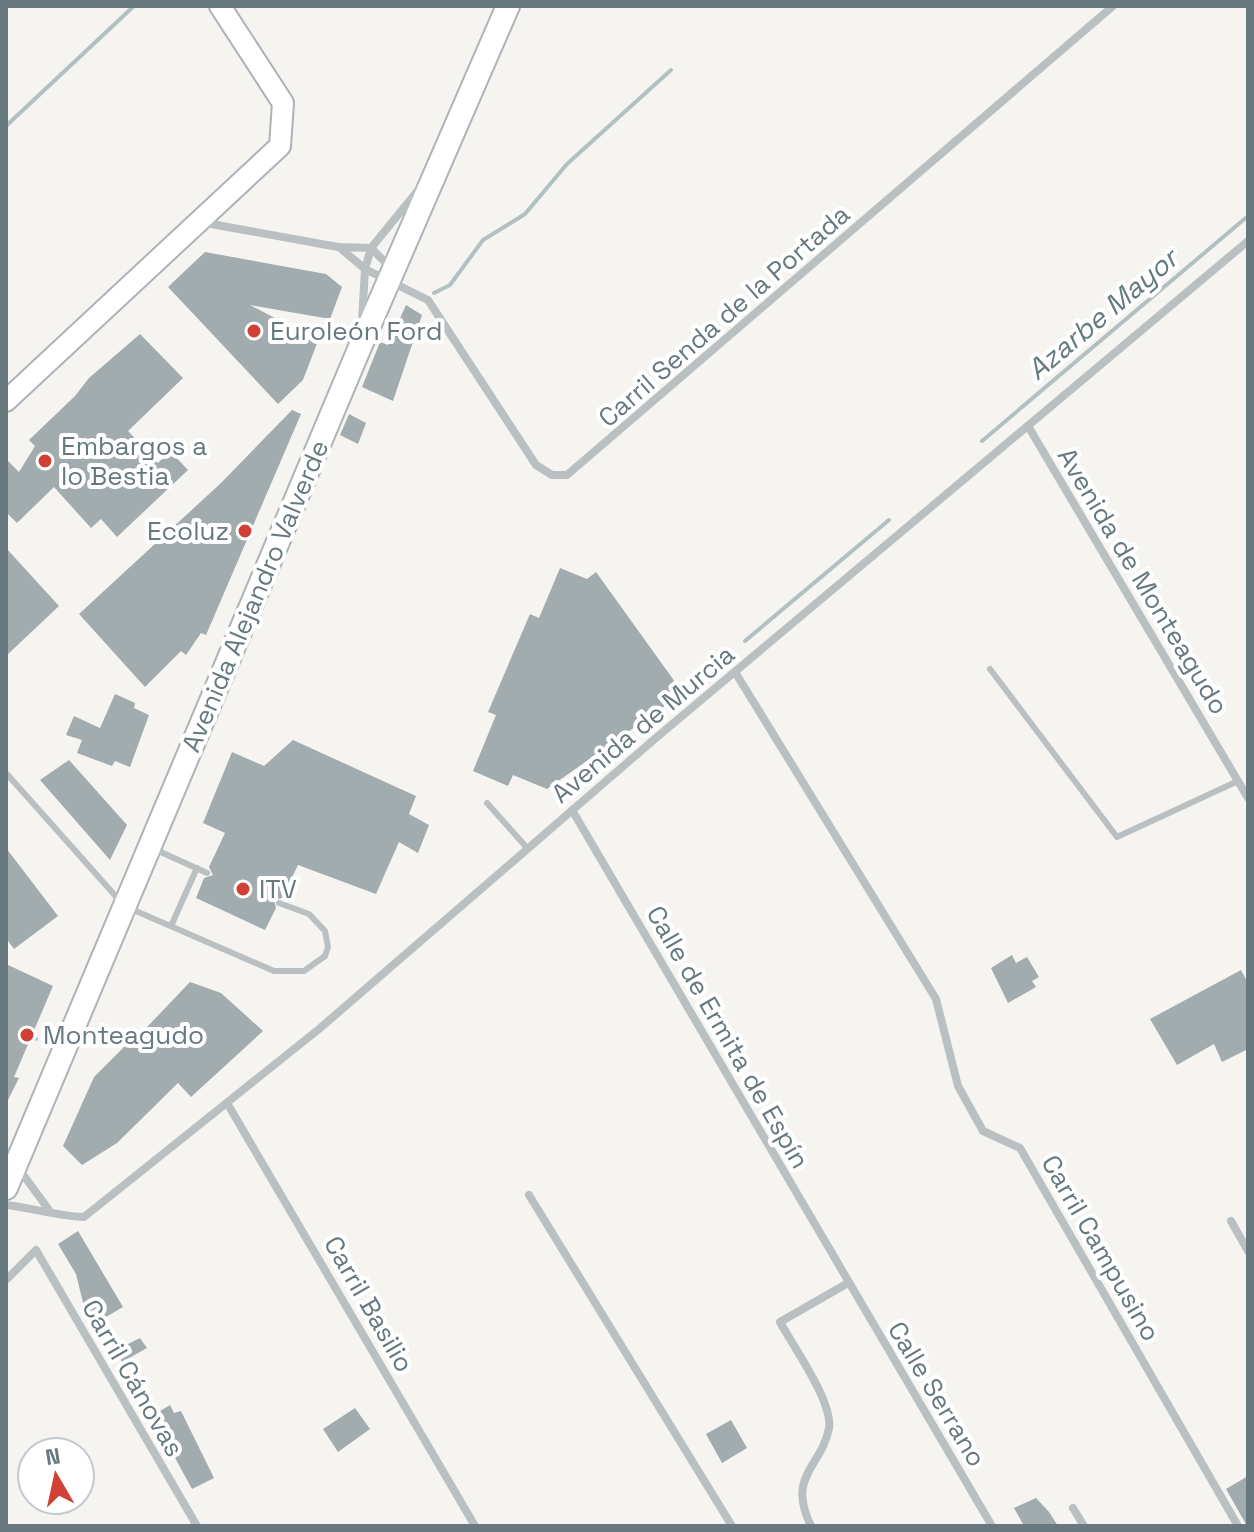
<svg xmlns="http://www.w3.org/2000/svg" width="1254" height="1532" viewBox="0 0 1254 1532" font-family="'Space Grotesk',sans-serif">
<style>
.lines{fill:none;stroke-linecap:round;stroke-linejoin:round}
.stream{stroke:#b2c0c2;stroke-width:4}
.building{fill:#a2abae}
.secondary-casing{stroke:#acb3b6;stroke-width:24}
.primary-casing{stroke:#aeb3b5;stroke-width:26}
.path{stroke:#b4b8ba;stroke-width:3;stroke-dasharray:4 4;stroke-linecap:butt}
.lane{stroke:#babfc1;stroke-width:6}
.street{stroke:#babfc1;stroke-width:8}
.secondary{stroke:#fff;stroke-width:20}
.primary{stroke:#fff;stroke-width:22}
.poi-dot{fill:#d14035;stroke:#fff;stroke-width:3}
.labels{text-anchor:middle;dominant-baseline:central;stroke-width:8;stroke-linejoin:round;paint-order:stroke}
.street-label{font-size:26px;fill:#67787f;stroke:#fff}
.poi-label{font-size:26px;fill:#67787f;stroke:#fff;text-anchor:start}
.water-label{font-size:28px;font-style:italic;fill:#637a7c;stroke:#fff}
</style>
<rect width="100%" height="100%" fill="#f5f4f1"/>
<g class="lines">
<g class="stream">
<polyline points="6,126 134,6"/>
<polyline points="434,293 450,285 483,240 525,214 567,164 671,70"/>
<polyline points="982,441 1248,216"/>
<polyline points="745,641 889,520"/>
</g>
</g>
<g class="building">
<polygon points="205,252 326,274 342,287 330,319 250,305 318,341 303,380 278,404 168,287"/>
<polygon points="406,305 422,315 393,401 362,387 380,342 388,345"/>
<polygon points="140,334 183,378 128,431 158,463 170,451 188,470 117,537 101,519 91,528 54,487 17,523 6,512 6,459 19,472 35,446 29,440 75,396 89,378"/>
<polygon points="292,410 301,414 206,635 201,633 186,655 181,651 145,687 79,614 221,483"/>
<polygon points="349,414 366,423 358,444 340,435"/>
<polygon points="6,548 59,606 6,656"/>
<polygon points="560,568 587,579 596,572 683,693 547,789 513,775 508,786 473,771 496,715 488,712 530,614 539,618"/>
<polygon points="115,694 135,703 134,708 149,715 130,767 115,761 112,766 77,753 82,740 66,735 74,716 100,728"/>
<polygon points="293,740 416,796 409,814 429,825 418,853 399,842 376,894 298,865 282,898 274,900 276,908 265,930 196,898 204,878 213,875 209,867 225,833 203,823 232,752 264,766"/>
<polygon points="69,760 127,825 110,860 40,780"/>
<polygon points="6,848 58,916 14,949 6,938"/>
<polygon points="1012,955 1016,963 1027,957 1039,977 1032,981 1036,987 1008,1003 991,968"/>
<polygon points="6,964 53,986 14,1077 19,1078 6,1104"/>
<polygon points="1241,970 1248,983 1248,1049 1222,1062 1214,1044 1177,1065 1150,1019"/>
<polygon points="190,982 221,993 263,1031 191,1097 178,1083 117,1143 82,1165 63,1146 94,1077 127,1044 129,1046"/>
<polygon points="78,1231 123,1307 89,1327 76,1274 58,1244"/>
<polygon points="140,1338 147,1348 122,1362 116,1350"/>
<polygon points="170,1405 174,1413 181,1411 214,1478 192,1489 173,1454 167,1458 149,1427 164,1419 160,1411"/>
<polygon points="355,1408 370,1429 338,1452 323,1429"/>
<polygon points="731,1420 747,1448 722,1463 706,1434"/>
<polygon points="1248,1476 1248,1526 1247,1526 1226,1489"/>
<polygon points="1036,1498 1049,1512 1058,1526 1024,1526 1014,1508"/>
</g>
<g class="lines">
<g class="secondary-casing">
<polyline id="secondary" points="6,401 280,146 283,103 220,6"/>
</g>
<g class="primary-casing">
<polyline id="primary" points="6,1188 360,347 508,6"/>
</g>
<polyline class="path" points="34,1038 48,1044"/>
<g class="lane">
<polyline points="990,669 1117,837 1238,781"/>
<polyline points="6,773 120,901"/>
<polyline points="487,803 528,849"/>
<polyline points="152,848 207,873"/>
<polyline points="129,908 274,971 304,971 325,956 328,947 325,931 309,914 279,903"/>
<polyline points="171,926 197,868"/>
</g>
<g class="street">
<polyline points="200,222 338,247 371,248 420,188"/>
<polyline points="339,247 365,269 362,321"/>
<polyline points="391,268 371,248 365,269 428,300 536,465 552,475 567,475 1113,6"/>
<polyline points="1028,426 1248,798"/>
<polyline points="735,672 936,999 958,1086 983,1131 1020,1148 1238,1526"/>
<polyline points="572,810 992,1526"/>
<polyline points="227,1103 475,1526"/>
<polyline points="19,1169 49,1210"/>
<polyline points="529,1195 732,1526"/>
<path d="M6,1205c27,3 51,11 78,12l235,-188 338,-292 591,-496"/>
<polyline points="1231,1221 1248,1251"/>
<polyline points="6,1280 36,1250 197,1526"/>
<polyline points="1073,1508 1084,1526"/>
<path d="M811,1526c-25,-51 11,-59 18,-98 4,-26 -36,-82 -49,-106l68,-39"/>
</g>
<use href="#secondary" class="secondary"/>
<use href="#primary" class="primary"/>
</g>
<g class="poi-dot">
<circle cx="254" cy="331" r="8"/>
<circle cx="45" cy="461" r="8"/>
<circle cx="245" cy="531" r="8"/>
<circle cx="243" cy="889" r="8"/>
<circle cx="27" cy="1035" r="8"/>
</g>
<g class="labels">
<g class="street-label">
<text transform="translate(724 316) rotate(-41)">Carril Senda de la Portada</text>
<text transform="translate(1143 581) rotate(59)">Avenida de Monteagudo</text>
<text transform="translate(255 596) rotate(-67)">Avenida Alejandro Valverde</text>
<text transform="translate(643 724) rotate(-40)">Avenida de Murcia</text>
<text transform="translate(728 1037) rotate(60)">Calle de Ermita de Espín</text>
<text transform="translate(1101 1248) rotate(60)">Carril Campusino</text>
<text transform="translate(369 1304) rotate(60)">Carril Basilio</text>
<text transform="translate(133 1378) rotate(60)">Carril Cánovas</text>
<text transform="translate(937 1394) rotate(59)">Calle Serrano</text>
</g>
<g class="poi-label">
<text x="270" y="331">Euroleón Ford</text>
<text x="61" y="446">Embargos a<tspan x="61" dy="30">lo Bestia</tspan></text>
<text x="229" y="531" text-anchor="end">Ecoluz</text>
<text x="259" y="889">ITV</text>
<text x="43" y="1035">Monteagudo</text>
</g>
<g class="water-label">
<text transform="translate(1102 314) rotate(-40)">Azarbe Mayor</text>
</g>
</g>
<rect width="1254" height="1532" fill="none" stroke="#67787f" stroke-width="16"/>
<g transform="translate(56 1476) rotate(351)"><circle r="38" fill="#ffffff" stroke="#c2c9cc" stroke-width="2"/>
<path d="M0-6L14 30L0 20L-14 30Z" fill="#d14035"/>
<text y="-12" font-size="22" font-weight="bold" text-anchor="middle" fill="#67787f">N</text>
</g>
</svg>
